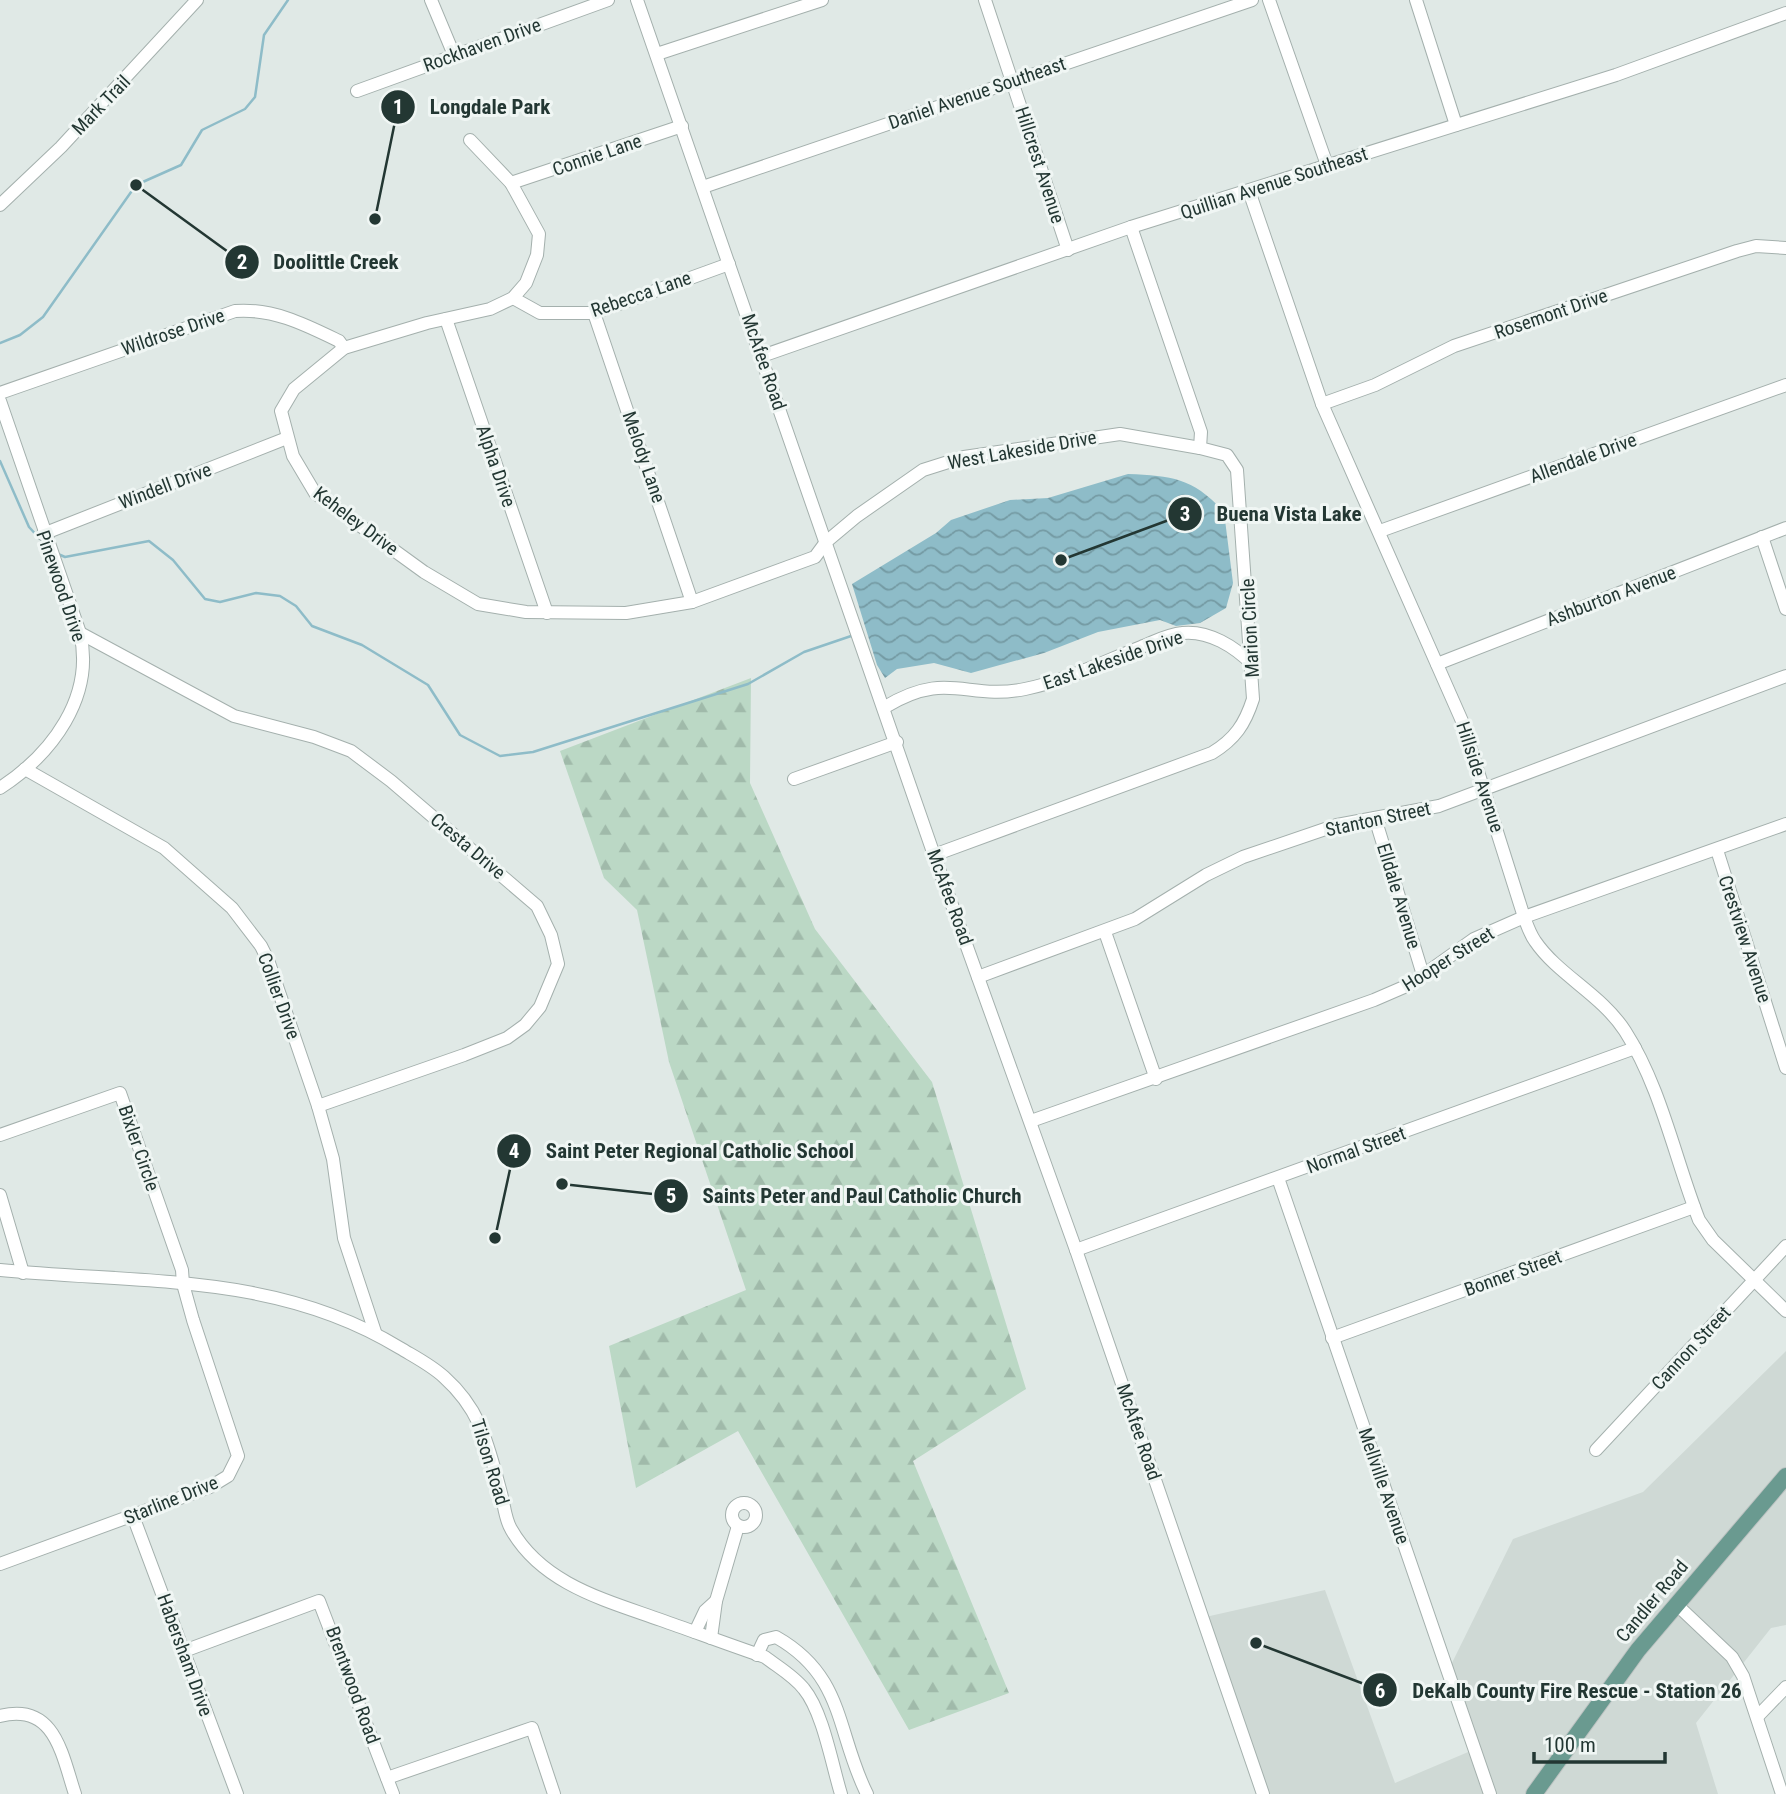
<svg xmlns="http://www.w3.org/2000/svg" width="1786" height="1794" viewBox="0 0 1786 1794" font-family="'Roboto Condensed',sans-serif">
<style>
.built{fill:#cfd9d5}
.forest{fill:url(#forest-firs)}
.water{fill:url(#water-waves)}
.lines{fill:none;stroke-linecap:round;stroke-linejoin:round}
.stream{stroke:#8ebcc8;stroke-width:2.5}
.minor-casing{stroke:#a4b0ad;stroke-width:14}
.major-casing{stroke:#bdc3c2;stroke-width:18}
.minor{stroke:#fff;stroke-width:12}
.major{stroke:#6a9a90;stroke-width:16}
.labels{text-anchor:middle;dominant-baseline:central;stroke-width:6;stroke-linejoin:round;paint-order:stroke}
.street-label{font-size:19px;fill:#233733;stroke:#f0f6f4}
.leader{fill:none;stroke:#233733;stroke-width:2.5}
.callout-dot{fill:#233733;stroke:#f0f6f4;stroke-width:2.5}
.mark-label{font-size:21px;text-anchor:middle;font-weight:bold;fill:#fff}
.callout-label{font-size:21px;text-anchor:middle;font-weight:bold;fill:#233733;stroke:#f0f6f4;stroke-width:6;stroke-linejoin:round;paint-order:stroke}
</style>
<defs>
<pattern id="forest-firs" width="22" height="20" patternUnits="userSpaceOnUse" patternTransform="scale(1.75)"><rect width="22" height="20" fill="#bbd8c5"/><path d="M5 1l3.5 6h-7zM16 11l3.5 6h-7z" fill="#a0baaa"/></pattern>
<pattern id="water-waves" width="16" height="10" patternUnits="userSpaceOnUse" patternTransform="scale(1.75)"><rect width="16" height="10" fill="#8ebcc8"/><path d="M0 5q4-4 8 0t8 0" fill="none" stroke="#749aa3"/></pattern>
</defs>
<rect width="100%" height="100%" fill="#e0e9e6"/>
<polygon class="built" points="1786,1351 1786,1625 1771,1628 1696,1723 1718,1794 1261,1794 1201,1618 1325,1590 1395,1783 1480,1747 1450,1667 1513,1539 1643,1492"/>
<polygon class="forest" points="751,678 750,783 815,929 932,1082 1026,1389 913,1461 1009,1693 909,1730 738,1431 636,1488 609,1346 746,1290 669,1062 637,910 604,878 560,751"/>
<path class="water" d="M1128,474c45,2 65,4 96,38l9,71 -7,25 -26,15 -24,3 -16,-6 -62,12 -54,21 -73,20 -37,-10 -37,6 -12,9 -8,-13 -25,-81 84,-51 15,-13 59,-20 38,-2z"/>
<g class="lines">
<g class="stream">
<polyline points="0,343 20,335 43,317 136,185 181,165 202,130 245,109 255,97 264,35 288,0"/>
<polyline points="0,461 29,527 40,539"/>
<polyline points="58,554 65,557 149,541 173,560 205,599 220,602 256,593 280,596 296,606 312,626 362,645 428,685 460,735 500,756 533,752 748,684 804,652 854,635"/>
</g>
<g class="minor-casing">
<g id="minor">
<polyline points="431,0 454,55"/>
<polyline points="637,0 934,855 1076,1250 1263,1794"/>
<polyline points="985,0 1068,250"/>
<polyline points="1269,0 1327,165"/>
<polyline points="1416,0 1456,125"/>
<polyline points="657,54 822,0"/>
<polyline points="357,91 608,0"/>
<polyline points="470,140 511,183 539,234 537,255 526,283 513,298 490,309 427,323 344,348 294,389 281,411 293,456 315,493 424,572 478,604 526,612 626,613 692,602 815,557 826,542 857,516 923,470 964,457 1120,434 1200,448"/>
<polyline points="511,183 682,126"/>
<polyline points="703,187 1252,0"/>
<path d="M1249,191l73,213 140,317 62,196c3,8 6,17 11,24 23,34 66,53 90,90 36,56 50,128 74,189l14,20 73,71"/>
<polyline points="0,205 61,147 197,0"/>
<polyline points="513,298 540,313 594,313 729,264"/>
<polyline points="594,313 692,602"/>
<polyline points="446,319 547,613"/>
<polyline points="762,356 1131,227 1616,75 1786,13"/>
<path d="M0,393l235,-82c38,-3 71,14 104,30l5,7"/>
<path d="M0,401l80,232c15,64 -28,121 -80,155"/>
<polyline points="1322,404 1375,385 1454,346 1737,251 1756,246 1786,248"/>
<polyline points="1380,531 1786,385"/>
<polyline points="43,534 287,438"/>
<polyline points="1762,537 1786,609"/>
<polyline points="80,633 234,716 314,737 351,751 391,781 537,906 551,935 558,964 540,1007 525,1025 507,1038 464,1055 318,1106"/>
<polyline points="1437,664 1786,528"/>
<path d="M885,707c63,-38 81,-6 140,-18 40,-8 78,-27 116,-42 13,-5 27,-13 41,-14 27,-3 53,14 71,32"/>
<polyline points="25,769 164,848 232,908 261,946 268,960 318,1106 333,1159 344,1238 375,1332"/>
<polyline points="794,779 897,742"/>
<polyline points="1375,818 1423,975"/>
<polyline points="1717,850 1786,1068"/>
<path d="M934,855l278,-102c23,-14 33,-29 41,-54l-16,-229 -10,-15 -27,-7 1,-16 -70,-205"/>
<polyline points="1105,932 1156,1079"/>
<polyline points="978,977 1135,919 1206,875 1243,857 1337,825 1439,806 1786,676"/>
<polyline points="1031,1121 1374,1000 1411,984 1474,939 1524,917 1786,824"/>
<polyline points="0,1135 120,1093 182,1270 183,1284 193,1320 238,1456 228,1476 210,1487 0,1564"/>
<polyline points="1278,1178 1490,1794"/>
<polyline points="0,1195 23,1273"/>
<polyline points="1076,1250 1635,1048"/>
<path d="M0,1270c139,14 276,2 400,78 15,9 31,17 44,29 38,34 44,69 57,116 3,11 4,26 10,36 31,55 94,71 150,91 34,12 69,25 104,37 13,10 29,19 39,32 19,23 28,76 37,105"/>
<polyline points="1332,1338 1694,1207"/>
<polyline points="1596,1450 1786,1246"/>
<circle cx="744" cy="1515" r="12"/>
<polyline points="133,1516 237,1794"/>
<polyline points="1677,1605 1732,1657 1743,1676 1782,1794"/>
<polyline points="695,1632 705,1611 716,1601"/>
<polyline points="711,1638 716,1601 738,1526"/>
<polyline points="184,1651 319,1601 393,1794"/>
<path d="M757,1655l7,-15 12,-3c69,39 60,95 91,157"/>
<path d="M0,1716c55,-14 62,39 75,78"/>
<polyline points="1758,1716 1786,1687"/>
<polyline points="387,1778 532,1728 554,1794"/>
</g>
</g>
<g class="major-casing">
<polyline id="major" points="1534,1794 1638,1650 1786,1476"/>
</g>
<use href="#minor" class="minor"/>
<use href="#major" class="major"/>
</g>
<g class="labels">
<g class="street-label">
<text transform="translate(482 45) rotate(-20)">Rockhaven Drive</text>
<text transform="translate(977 93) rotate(-19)">Daniel Avenue Southeast</text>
<text transform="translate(101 105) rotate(-46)">Mark Trail</text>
<text transform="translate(597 155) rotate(-19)">Connie Lane</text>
<text transform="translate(1040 165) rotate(72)">Hillcrest Avenue</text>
<text transform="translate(1274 183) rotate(-18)">Quillian Avenue Southeast</text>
<text transform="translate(641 294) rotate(-19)">Rebecca Lane</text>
<text transform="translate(1551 314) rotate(-19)">Rosemont Drive</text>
<text transform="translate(173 332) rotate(-19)">Wildrose Drive</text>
<text transform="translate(764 362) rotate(71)">McAfee Road</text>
<text transform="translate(1022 450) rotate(-10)">West Lakeside Drive</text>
<text transform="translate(644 457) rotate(71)">Melody Lane</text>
<text transform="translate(1583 458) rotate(-20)">Allendale Drive</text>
<text transform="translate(496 466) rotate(71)">Alpha Drive</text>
<text transform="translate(165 486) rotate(-21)">Windell Drive</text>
<text transform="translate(356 521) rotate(37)">Keheley Drive</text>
<text transform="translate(61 586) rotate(71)">Pinewood Drive</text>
<text transform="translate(1611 596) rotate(-21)">Ashburton Avenue</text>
<text transform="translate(1250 628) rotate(-93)">Marion Circle</text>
<text transform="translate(1113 660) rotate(-19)">East Lakeside Drive</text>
<text transform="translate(1480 777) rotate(72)">Hillside Avenue</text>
<text transform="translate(1378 819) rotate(-12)">Stanton Street</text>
<text transform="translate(468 846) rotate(40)">Cresta Drive</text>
<text transform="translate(1399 896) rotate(73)">Elldale Avenue</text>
<text transform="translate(950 897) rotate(70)">McAfee Road</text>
<text transform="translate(1745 939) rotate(72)">Crestview Avenue</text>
<text transform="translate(1448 959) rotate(-32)">Hooper Street</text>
<text transform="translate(279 996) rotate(70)">Collier Drive</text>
<text transform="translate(139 1148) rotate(71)">Bixler Circle</text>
<text transform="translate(1356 1150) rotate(-20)">Normal Street</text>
<text transform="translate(1513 1273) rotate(-20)">Bonner Street</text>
<text transform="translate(1691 1348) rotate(-47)">Cannon Street</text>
<text transform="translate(1139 1432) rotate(71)">McAfee Road</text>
<text transform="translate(490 1462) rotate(73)">Tilson Road</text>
<text transform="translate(1384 1486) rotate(71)">Mellville Avenue</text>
<text transform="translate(171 1500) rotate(-22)">Starline Drive</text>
<text transform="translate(1652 1601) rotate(-50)">Candler Road</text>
<text transform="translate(185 1655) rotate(70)">Habersham Drive</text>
<text transform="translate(353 1685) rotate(70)">Brentwood Road</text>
</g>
</g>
<path class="leader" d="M375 219L398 107M136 185L242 262M1061 560L1185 514M495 1238L514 1151M562 1184L671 1196M1256 1643L1380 1690"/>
<g class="callout-dot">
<circle cx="375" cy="219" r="7"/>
<circle cx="136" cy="185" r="7"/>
<circle cx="1061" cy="560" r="7"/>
<circle cx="495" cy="1238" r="7"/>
<circle cx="562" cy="1184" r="7"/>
<circle cx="1256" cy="1643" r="7"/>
<circle cx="398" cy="107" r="18"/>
<circle cx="242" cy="262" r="18"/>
<circle cx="1185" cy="514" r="18"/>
<circle cx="514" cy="1151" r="18"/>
<circle cx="671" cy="1196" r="18"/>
<circle cx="1380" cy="1690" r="18"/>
</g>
<g class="mark-label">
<text x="398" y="114">1</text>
<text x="242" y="269">2</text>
<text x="1185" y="521">3</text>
<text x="514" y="1158">4</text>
<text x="671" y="1203">5</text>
<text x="1380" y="1698">6</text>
</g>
<g class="callout-label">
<text x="490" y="114">Longdale Park</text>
<text x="336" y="269">Doolittle Creek</text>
<text x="1289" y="521">Buena Vista Lake</text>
<text x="700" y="1158">Saint Peter Regional Catholic School</text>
<text x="862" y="1203">Saints Peter and Paul Catholic Church</text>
<text x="1577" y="1698">DeKalb County Fire Rescue - Station 26</text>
</g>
<path d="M1534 1752v10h131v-10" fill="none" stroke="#233733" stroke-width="3.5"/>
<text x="1544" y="1752" font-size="21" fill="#233733" stroke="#f0f6f4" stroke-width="5" paint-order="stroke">100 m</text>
</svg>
